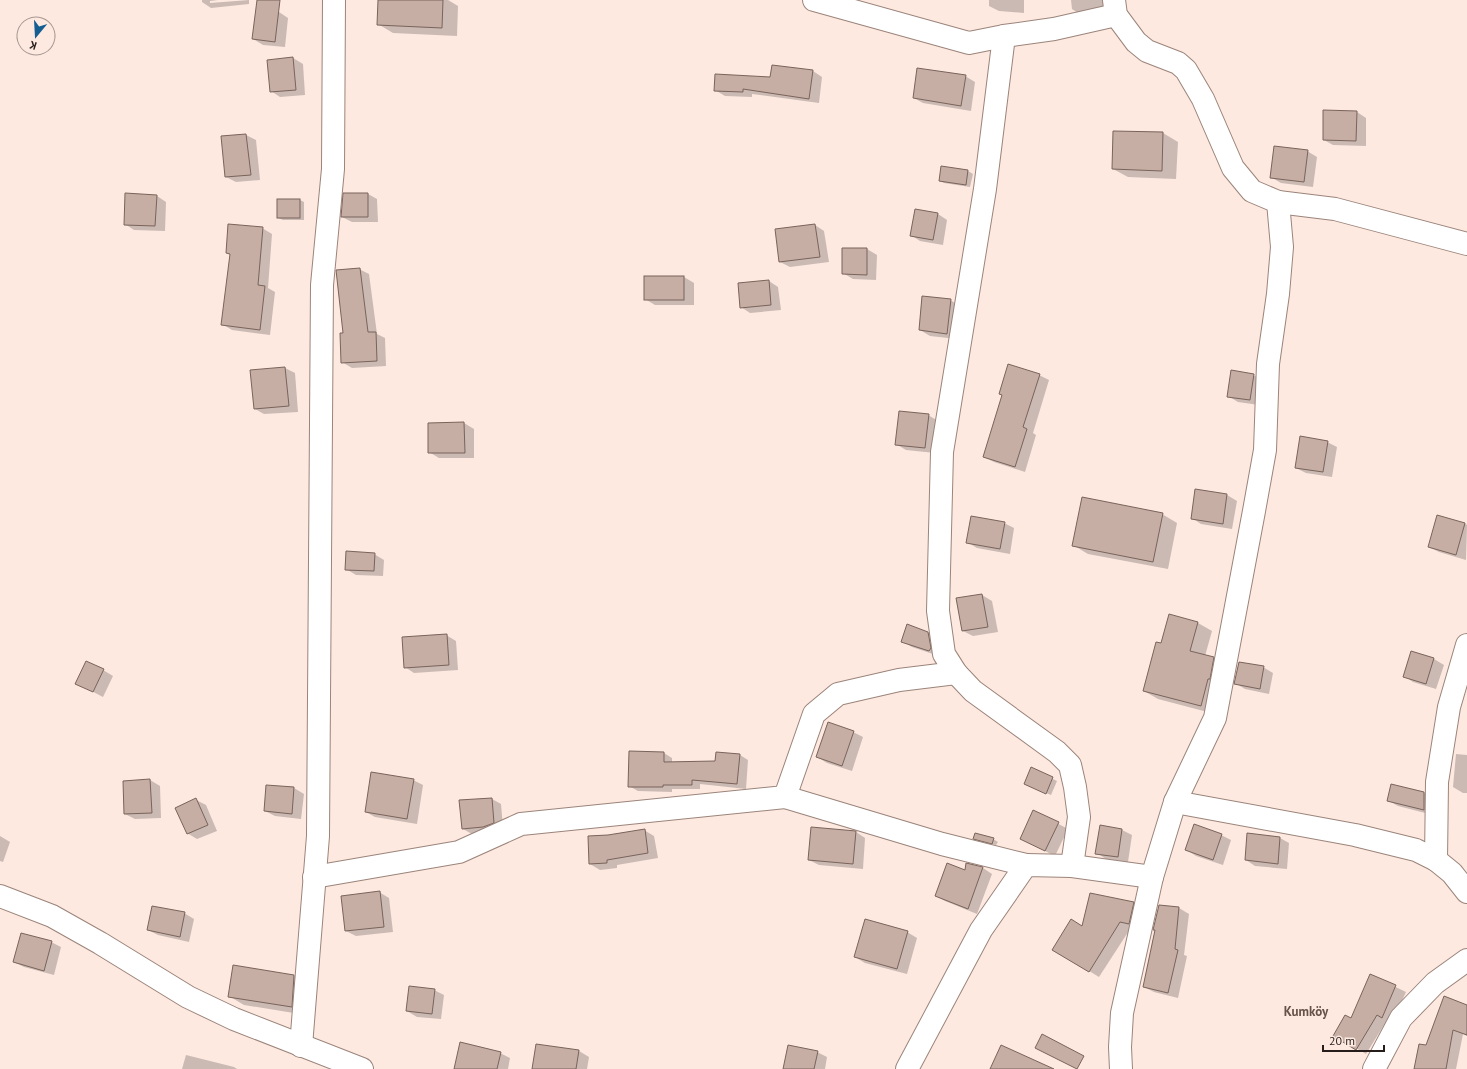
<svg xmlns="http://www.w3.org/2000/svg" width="1467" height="1069" viewBox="0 0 1467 1069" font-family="'PT Sans',sans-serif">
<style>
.shadow{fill:#0003}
.building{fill:#c6aea4;stroke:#79635a}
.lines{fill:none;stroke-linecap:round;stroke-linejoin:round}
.minor-casing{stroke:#9b847a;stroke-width:24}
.minor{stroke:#fff;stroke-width:22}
.labels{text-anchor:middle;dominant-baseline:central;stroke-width:3;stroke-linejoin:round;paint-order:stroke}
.quarter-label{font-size:13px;font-weight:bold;fill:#675249;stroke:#fde9e0}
</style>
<rect width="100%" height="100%" fill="#fde9e0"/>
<g class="shadow">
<polygon points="202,0 218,0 210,1 210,3 249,0 249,4 211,8 202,2"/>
<polygon points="379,0 448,0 458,6 457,36 393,33 378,24"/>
<polygon points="989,0 1024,0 1024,13 999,11 989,6"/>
<polygon points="1071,0 1111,0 1111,10 1081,15 1072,9"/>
<polygon points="279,12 288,18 285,47 263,45 253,39"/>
<polygon points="293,58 303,64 305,95 280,97 271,91"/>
<polygon points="813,71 822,77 819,103 752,94 752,97 725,96 715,90 771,78"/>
<polygon points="965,76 975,82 971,111 923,103 914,98"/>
<polygon points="1357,112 1366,118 1366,146 1333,145 1324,140"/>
<polygon points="1163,133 1178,142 1176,179 1128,177 1113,169"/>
<polygon points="246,135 256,140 260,180 236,182 226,177 222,137"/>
<polygon points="1307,151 1317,157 1313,187 1281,183 1271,177"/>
<polygon points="942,167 968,171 973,174 970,187 944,183 940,181"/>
<polygon points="368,194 377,199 378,222 352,222 342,217"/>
<polygon points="157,196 166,202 165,231 134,230 125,224"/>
<polygon points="300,200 304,202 304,220 283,220 278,218"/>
<polygon points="938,214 947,220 943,245 920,241 911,235"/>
<polygon points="815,225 824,231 829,262 790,267 780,262"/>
<polygon points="262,228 272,234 268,288 275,292 270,335 232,330 222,324 231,255 227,253"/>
<polygon points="843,249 867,249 877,255 876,280 853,279 843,273"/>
<polygon points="359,269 369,274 377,334 385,338 386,366 352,368 342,362 344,334"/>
<polygon points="684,277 694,283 694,305 655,305 645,299"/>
<polygon points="769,281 778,287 781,310 750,313 741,307"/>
<polygon points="950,300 960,306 957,339 930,336 920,330"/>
<polygon points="285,368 295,373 298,412 264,414 255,409"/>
<polygon points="1039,375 1049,380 1033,433 1036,435 1025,472 994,462 984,457"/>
<polygon points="1253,375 1263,380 1259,405 1238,402 1228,396"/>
<polygon points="928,415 938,421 935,453 906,450 896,444"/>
<polygon points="464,423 474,429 474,458 439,458 429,452"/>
<polygon points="1327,442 1337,447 1332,477 1306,473 1296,468"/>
<polygon points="1196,490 1227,495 1237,501 1232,529 1201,524 1192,518"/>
<polygon points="1162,514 1177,523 1168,569 1088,554 1073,545"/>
<polygon points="1004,523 1014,528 1010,554 977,548 967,542"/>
<polygon points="1464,523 1467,525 1466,560 1439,552 1429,547"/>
<polygon points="374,554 384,560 383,576 356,575 346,569"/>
<polygon points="982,595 992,601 998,632 973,636 963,631"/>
<polygon points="1198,623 1212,631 1205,656 1213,658 1227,666 1215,714 1158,699 1144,691 1162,645"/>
<polygon points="928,633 938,639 939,656 912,647 902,641"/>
<polygon points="446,635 456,641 458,670 414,673 405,667"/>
<polygon points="1411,652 1434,659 1444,665 1436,689 1413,682 1404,676"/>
<polygon points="1263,667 1273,673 1269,694 1245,689 1235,683"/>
<polygon points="103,670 113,676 103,697 76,683"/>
<polygon points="853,732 863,737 852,771 827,763 817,757"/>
<polygon points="664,753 672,758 672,763 716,762 740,755 748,760 746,789 700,784 700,789 672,789 672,792 638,791 629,786"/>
<polygon points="1456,754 1467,755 1467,793 1463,793 1453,787"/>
<polygon points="1032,769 1057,781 1051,795 1030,786"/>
<polygon points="150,780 160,786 161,818 135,819 125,814"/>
<polygon points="413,780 423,785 417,824 375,817 366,812"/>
<polygon points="294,788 304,794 301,819 275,816 265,811"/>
<polygon points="1424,793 1434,798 1433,815 1398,806 1389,801"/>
<polygon points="492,799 501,804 503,828 472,834 463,829"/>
<polygon points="196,800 206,805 217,831 197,839 187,833"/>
<polygon points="1034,811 1068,829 1055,856 1031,844"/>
<polygon points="1100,827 1122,830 1132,835 1128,862 1106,859 1097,853"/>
<polygon points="644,830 654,836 658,858 617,865 617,868 600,870 590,864 608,836"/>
<polygon points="856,832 865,838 863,869 819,865 809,860"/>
<polygon points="1221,835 1231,840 1223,865 1196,856 1187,850"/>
<polygon points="0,836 10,842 3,862 0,861"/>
<polygon points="974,838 993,839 998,842 996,845 979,841"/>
<polygon points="1280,838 1289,843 1287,869 1255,866 1246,860"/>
<polygon points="983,868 992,874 977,914 945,901 936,896"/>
<polygon points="379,892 389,898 393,932 356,936 346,931"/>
<polygon points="1133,903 1143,909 1099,977 1053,949 1083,927"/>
<polygon points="1159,906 1179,908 1189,914 1184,955 1187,956 1178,998 1154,992 1144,987 1156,930"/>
<polygon points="184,913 194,919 189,942 158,935 148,930"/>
<polygon points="907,932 917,938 907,974 865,963 855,957"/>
<polygon points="51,942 61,947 54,975 24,967 14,962"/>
<polygon points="1371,975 1406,992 1392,1022 1387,1020 1366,1054 1334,1035 1351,1020"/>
<polygon points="294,976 309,985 306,1015 244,1005 229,996"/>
<polygon points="434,990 444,995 441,1019 417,1017 407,1011"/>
<polygon points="1467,1006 1467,1036 1463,1034 1456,1069 1415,1069 1427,1047"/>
<polygon points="537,1045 579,1051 589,1057 587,1069 533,1069"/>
<polygon points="817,1052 827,1057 825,1069 784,1069"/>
<polygon points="500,1053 510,1058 508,1069 455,1069"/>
<polygon points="186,1055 234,1067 237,1069 182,1069"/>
</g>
<g class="building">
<polygon points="257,0 280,0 275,42 252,39"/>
<polygon points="378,0 443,0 442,28 377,25"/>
<polygon points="293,57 296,90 270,92 267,60"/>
<polygon points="772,65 813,70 809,99 743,89 743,92 714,91 715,74 770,77"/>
<polygon points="917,68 966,75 961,106 913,98"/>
<polygon points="1323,110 1357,111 1356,141 1323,140"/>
<polygon points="1113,131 1163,132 1162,171 1112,169"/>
<polygon points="246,134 251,175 225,177 221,136"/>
<polygon points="1274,146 1308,150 1304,182 1270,178"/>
<polygon points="941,166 968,170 966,185 939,181"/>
<polygon points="125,193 157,195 155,226 124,225"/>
<polygon points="343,193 368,193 368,217 341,217"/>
<rect x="277" y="199" width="23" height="19"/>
<polygon points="915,209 938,213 933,240 910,236"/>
<polygon points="228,224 263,227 258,285 265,286 260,330 221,325 230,254 226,253"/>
<polygon points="815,224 820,257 779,262 775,229"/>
<polygon points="842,248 867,248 867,275 842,274"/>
<polygon points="360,268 368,332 376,332 377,361 341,363 340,333 343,333 336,270"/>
<rect x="644" y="276" width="40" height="24"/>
<polygon points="769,280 771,305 740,308 738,283"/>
<polygon points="922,296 951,299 947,334 919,330"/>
<polygon points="1008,364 1040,374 1023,427 1027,429 1015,467 983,457 1002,395 999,394"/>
<polygon points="285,367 289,406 254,409 250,370"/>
<polygon points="1231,370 1254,374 1250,400 1227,397"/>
<polygon points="899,411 929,414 925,448 895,445"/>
<polygon points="464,422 465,453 428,453 428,423"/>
<polygon points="1300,436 1328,441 1323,472 1295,468"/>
<polygon points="1195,489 1227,494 1223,524 1191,519"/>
<polygon points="1082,497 1163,513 1153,562 1072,546"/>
<polygon points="1437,515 1465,523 1456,555 1428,547"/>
<polygon points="971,516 1005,522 1000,549 966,543"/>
<polygon points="346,551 375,553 374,571 345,570"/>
<polygon points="982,594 988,627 962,631 956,598"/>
<polygon points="1169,614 1198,622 1190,651 1214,657 1210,679 1208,679 1201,706 1143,691 1156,642 1161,643"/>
<polygon points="907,624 928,632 931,648 929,651 901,642"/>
<polygon points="447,634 449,665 404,668 402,637"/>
<polygon points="1411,651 1434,658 1426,684 1403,677"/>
<polygon points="86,661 104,669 93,692 75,684"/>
<polygon points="1239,662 1264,666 1260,689 1234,684"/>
<polygon points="828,722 854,731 842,766 816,757"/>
<polygon points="629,751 664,752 664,762 715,761 716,752 740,754 737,784 692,780 692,785 663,785 663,787 628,787"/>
<polygon points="1031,767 1053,777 1046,794 1024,784"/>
<polygon points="371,772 414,779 407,819 365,812"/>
<polygon points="150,779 152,813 124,814 123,781"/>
<polygon points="1391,784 1424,792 1424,810 1387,801"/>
<polygon points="266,785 294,787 292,814 264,811"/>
<polygon points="196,798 208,825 187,834 175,808"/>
<polygon points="492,798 494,823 483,827 462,829 459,800"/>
<polygon points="1033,810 1059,822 1045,851 1020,839"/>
<polygon points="1194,824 1222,834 1213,860 1185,850"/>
<polygon points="1100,825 1122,829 1118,857 1095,854"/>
<polygon points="811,827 856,831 853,864 808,860"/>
<polygon points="645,829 648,853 607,860 607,863 589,864 588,836 608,835"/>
<polygon points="975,833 994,838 992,844 973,839"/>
<polygon points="1247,833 1280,837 1278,864 1245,860"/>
<polygon points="947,863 965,870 966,863 983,867 968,909 935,896"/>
<polygon points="380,891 384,927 345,931 341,896"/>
<polygon points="1090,893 1134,902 1129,924 1120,922 1089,972 1052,950 1071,919 1082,926"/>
<polygon points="1159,905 1179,907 1175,949 1178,950 1168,993 1143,987 1155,930 1153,930"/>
<polygon points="152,906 185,912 180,937 147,930"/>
<polygon points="865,919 908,931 897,969 854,957"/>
<polygon points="21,933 52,941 44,971 13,962"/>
<polygon points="233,965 294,975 292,1007 228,997"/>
<polygon points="1370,974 1396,985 1382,1018 1377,1015 1356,1050 1333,1036 1345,1015 1351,1018"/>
<polygon points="409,986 435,989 432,1014 406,1011"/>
<polygon points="1444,996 1467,1005 1467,1035 1453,1030 1446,1069 1414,1069 1419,1044 1426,1045"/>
<polygon points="1042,1034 1084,1056 1077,1069 1035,1048"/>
<polygon points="460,1042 501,1052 497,1069 454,1069"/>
<polygon points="536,1044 579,1050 576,1069 532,1069"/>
<polygon points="788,1045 818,1051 814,1069 783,1069"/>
<polygon points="1001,1045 1054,1069 990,1069"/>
</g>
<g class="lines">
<g class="minor-casing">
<g id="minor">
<polyline points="814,0 969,43 1004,36 1054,29 1116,15"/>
<polyline points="1114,0 1116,15 1136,42 1147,51 1178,63 1186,70 1203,99 1233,168 1252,191 1278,202 1282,247 1278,294 1268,364 1265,450 1254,511 1215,718 1175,802 1152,877 1122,1013 1120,1047 1121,1069"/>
<polyline points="1004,36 985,189 942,452 938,611 944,654 956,673 973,691 1057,752 1070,765 1075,787 1079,817 1072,866"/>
<polyline points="1278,202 1335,209 1467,244"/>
<polyline points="785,797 942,844 1026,865"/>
<polyline points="1175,802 1355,835 1416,850 1436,860 1452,873 1467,892"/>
<polyline points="1436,860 1437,782 1449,707 1467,645"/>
<polyline points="314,877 459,852 521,824 785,797 814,714 838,694 899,680 956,673"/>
<polyline points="0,896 52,916 100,943 188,997 234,1019 362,1069"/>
<polyline points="301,1046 318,836 322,285 333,169 334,0"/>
<polyline points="907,1069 981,930 1026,865 1072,866 1152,877"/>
<polyline points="1374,1069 1401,1018 1435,983 1467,960"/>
</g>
</g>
<use href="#minor" class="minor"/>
</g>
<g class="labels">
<g class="quarter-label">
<text x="1306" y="1011">Kumköy</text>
</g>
</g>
<g transform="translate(36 36) rotate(198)"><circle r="19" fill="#fde9e0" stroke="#a79791"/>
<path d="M0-3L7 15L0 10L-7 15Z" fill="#155e92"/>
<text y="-6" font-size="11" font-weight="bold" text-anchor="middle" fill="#261d1a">K</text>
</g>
<path d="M1323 1045v6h61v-6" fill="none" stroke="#261d1a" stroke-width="2"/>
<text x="1329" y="1045" font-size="12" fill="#261d1a" stroke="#fde9e0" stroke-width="3" paint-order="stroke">20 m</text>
</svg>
